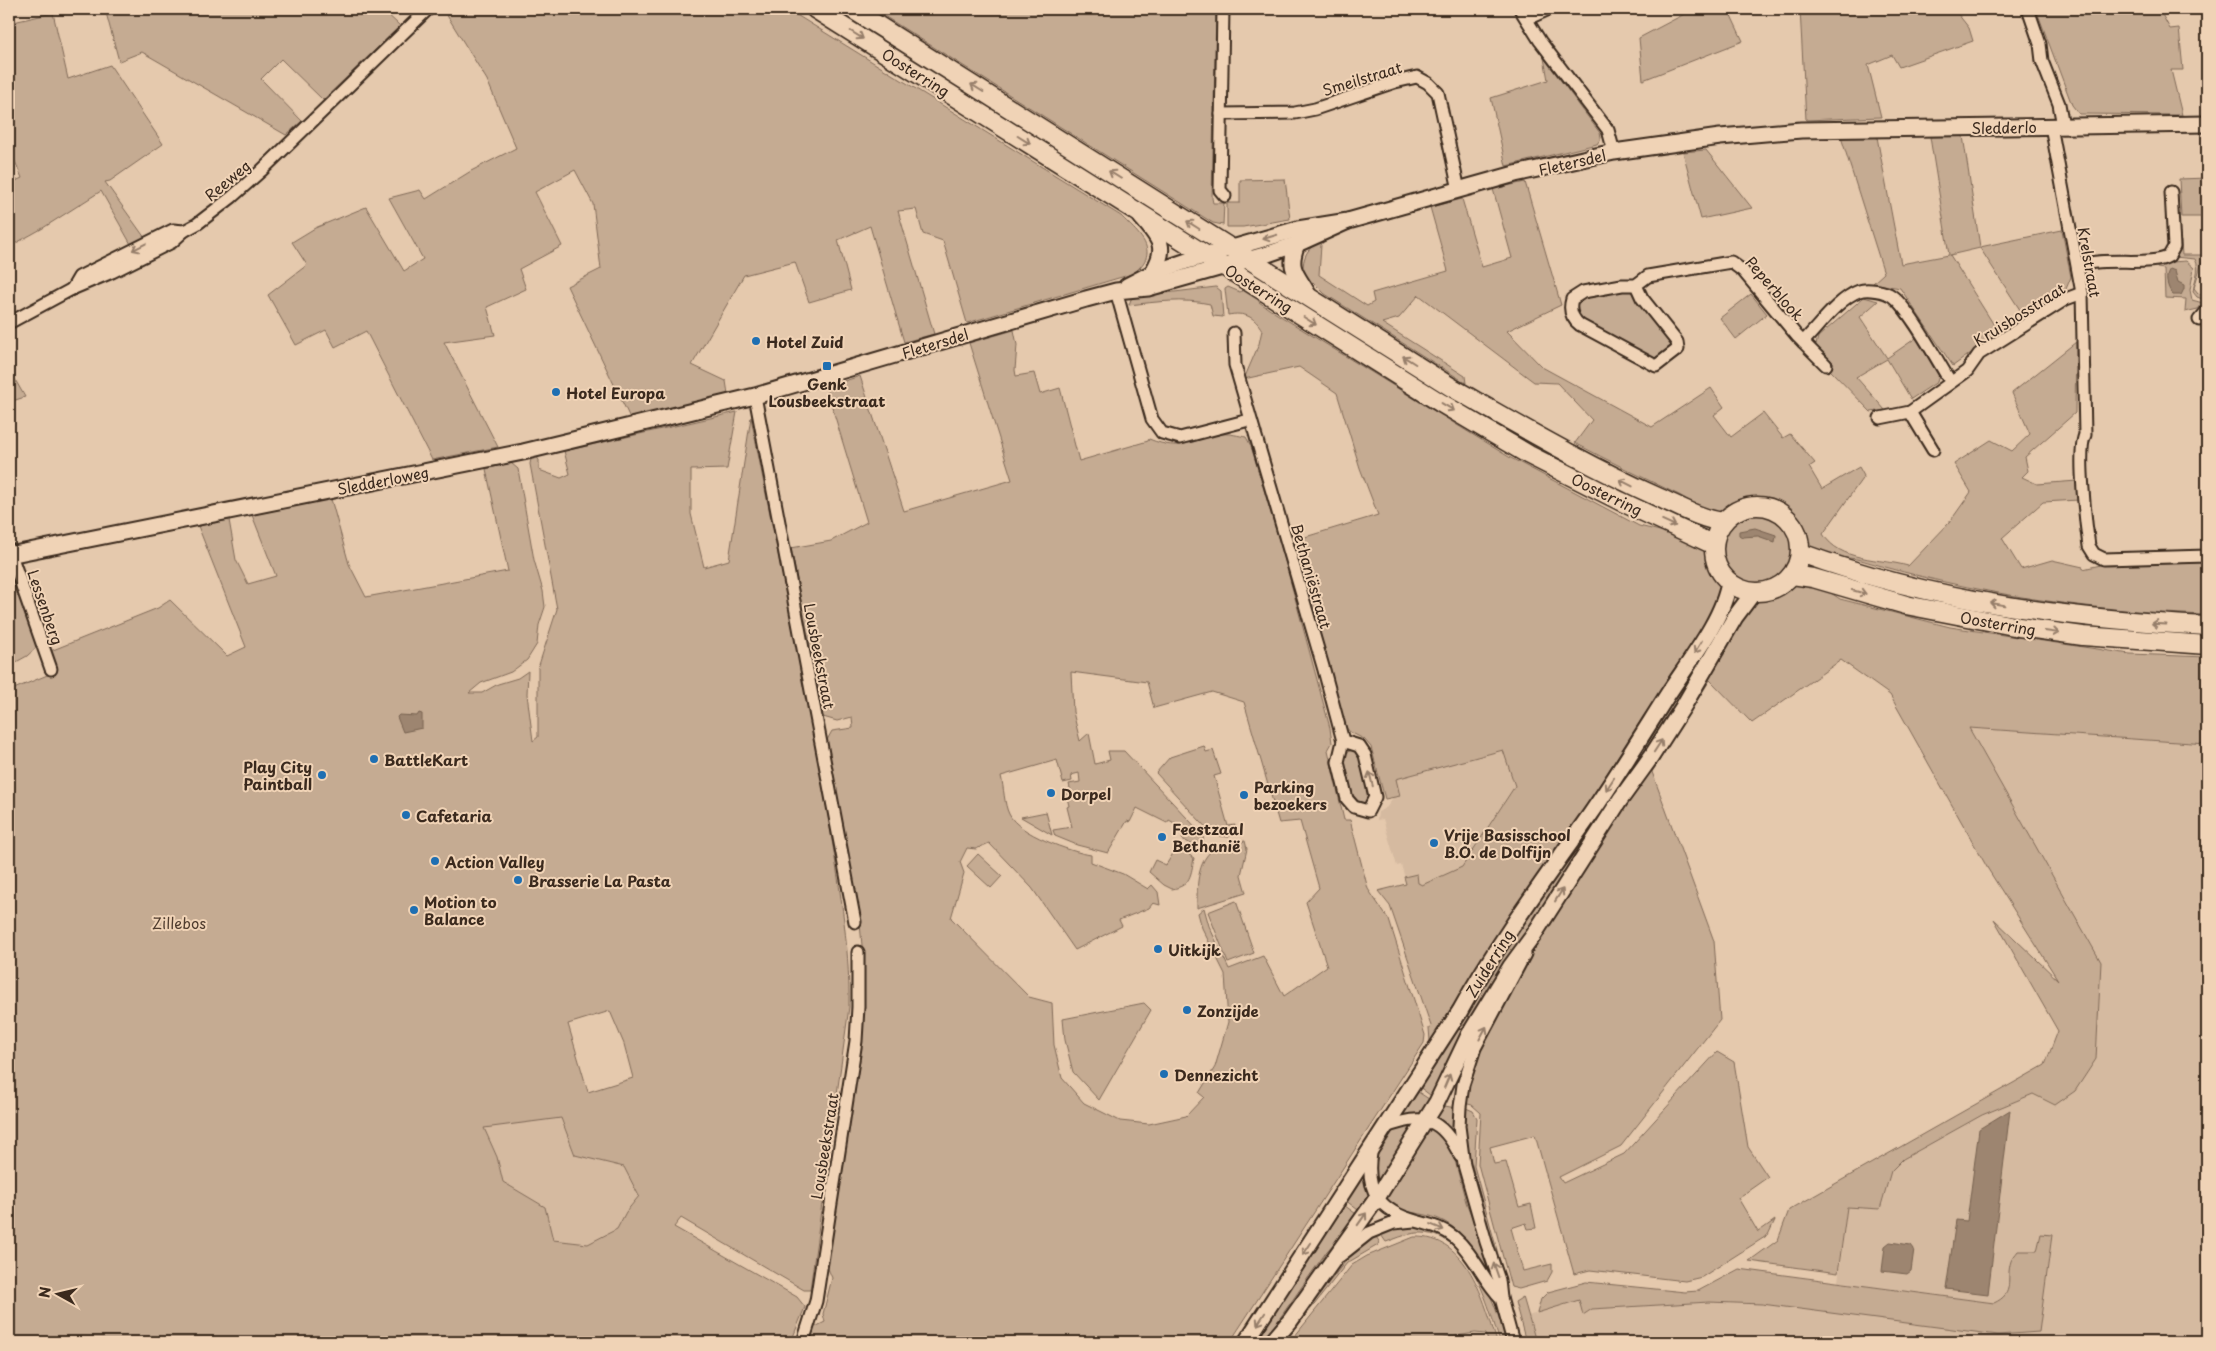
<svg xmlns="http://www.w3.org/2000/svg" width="2216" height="1351" viewBox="0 0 2216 1351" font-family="'Playpen Sans',sans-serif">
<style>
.built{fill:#d5baa0}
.green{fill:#c5ab92;stroke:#806a58;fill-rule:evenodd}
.water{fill:#9d8570;stroke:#76614f}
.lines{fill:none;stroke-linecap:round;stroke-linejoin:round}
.street-casing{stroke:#3b2a1e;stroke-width:15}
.secondary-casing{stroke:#3b2a1e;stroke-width:19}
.primary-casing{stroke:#3b2a1e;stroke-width:21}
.street{stroke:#f0d3b6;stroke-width:11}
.secondary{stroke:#f0d3b6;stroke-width:15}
.primary{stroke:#f0d3b6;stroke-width:18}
.oneway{stroke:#967e6a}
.poi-dot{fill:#1f6fb2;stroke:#f0d3b6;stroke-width:2}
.labels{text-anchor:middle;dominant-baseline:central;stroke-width:4;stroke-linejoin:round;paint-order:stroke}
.street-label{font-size:15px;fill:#3b2a1e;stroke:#f0d3b6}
.poi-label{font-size:15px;font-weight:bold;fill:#3b2a1e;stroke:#f0d3b6;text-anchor:start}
.park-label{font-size:15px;fill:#503d2f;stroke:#f0d3b6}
</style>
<rect width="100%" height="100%" fill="#e5c9ad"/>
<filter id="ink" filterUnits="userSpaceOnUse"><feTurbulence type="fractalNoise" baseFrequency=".02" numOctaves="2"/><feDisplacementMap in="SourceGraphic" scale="10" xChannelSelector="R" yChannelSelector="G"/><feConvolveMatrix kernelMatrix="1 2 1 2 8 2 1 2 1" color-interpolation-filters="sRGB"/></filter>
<g filter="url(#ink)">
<g class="built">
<polygon points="1969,728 2207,744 2207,1342 1536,1342 1528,1316 1579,1300 1583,1315 1592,1309 1709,1302 1762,1304 2039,1332 2052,1235 2037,1251 2011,1261 2008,1292 2004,1298 1994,1303 1838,1282 1847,1207 1880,1209 1891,1171 1903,1159 1982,1115 2033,1094 2055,1105 2101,962"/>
<polygon points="1504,750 1515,786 1421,930 1401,865 1397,866 1383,819 1377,820 1378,812 1387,807 1393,797 1399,796 1395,779"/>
<polygon points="561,1118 575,1155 624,1167 639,1196 626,1212 617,1229 588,1244 553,1240 545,1207 503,1182 497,1157 483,1127"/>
</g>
<g class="green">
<polygon points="105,9 382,9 400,26 323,100 281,59 261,79 302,121 286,135 142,52 119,61"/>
<path d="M443,9h344l334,207c20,20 41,36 11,58l-165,49 -24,-82 -20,-7 -7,-25 -18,2 36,123 -30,8 -34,-116 -32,14 13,50 -42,12 -14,-40 -51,13 -52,90 34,16 2,13 -98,24 -63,-132 34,-17 -8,-65 -18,-34 -40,22 27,54 -43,23 7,20 -39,18 8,28 -51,7 54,105 -66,13 -66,-129 -31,16 -9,-17 -30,15 -28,-50 39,-30 -15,-23 23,-14 51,-21 38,64 19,-12 -34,-61 31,-8 6,9 45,-28 45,-23 -29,-68z"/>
<polygon points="826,9 841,9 1064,149 1059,156"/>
<polygon points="873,9 1216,9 1212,198 1213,203 1224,203 1223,225 1213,223"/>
<polygon points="1694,9 1728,9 1743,41 1643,80 1639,38"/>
<polygon points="1800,9 1954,9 1969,28 1973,41 1899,67 1892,55 1868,65 1881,117 1806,120"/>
<polygon points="2036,9 2159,9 2170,29 2179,28 2183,70 2171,70 2182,115 2079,114 2072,105"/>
<polygon points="53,13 68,79 110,65 163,144 110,181 105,182 145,238 132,246 101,191 43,228 9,247 9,184 22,178 9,147 9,23"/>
<polygon points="1544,58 1600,133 1601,138 1597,144 1506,166 1491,98 1548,80"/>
<polygon points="1963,136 1980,247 2062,230 2071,277 2066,289 2024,316 1980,248 1950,255 1999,333 1953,366 1900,288 1873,283 1884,273 1841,137 1877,137 1901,264 1949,255 1930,137"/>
<polygon points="1706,150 1752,208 1701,219 1683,152"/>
<polygon points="2207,178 2207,217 2181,217 2179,179"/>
<polygon points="1285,179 1290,219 1243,227 1227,227 1227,203 1240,203 1240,180"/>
<path d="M1525,182l36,123 -54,26 35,36 110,60 59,-39 13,19 -10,8 17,22 32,-24 20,25 7,-4 25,29 -6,4 13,22 37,-22 5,9 -41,58c17,28 57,24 85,32l41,-43 22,-31 -17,-28 37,-24 21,11 18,-17 -18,-41 64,-51 -1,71 -50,44 3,14 -6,6 15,7 40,-3 2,19 -36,2 -41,36 19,31 31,-9 31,7v2l22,-5 102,-3v54c-117,-4 -233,-21 -346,-55 -14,-4 -29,0 -44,-7 -15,-7 -8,-41 -43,-53 -13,-4 -28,-3 -40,4 -7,4 -13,8 -21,8 -13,-1 -22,-11 -34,-17 -35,-17 -70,-34 -104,-52l17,-23 -35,-37 -23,-1 -115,-87 -20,23 -17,5 83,53 1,7 -141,-89 -12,-12 -5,4 -12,-19h7c1,-15 8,-22 22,-28l-4,6 -2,30 48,31 7,-4 -2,-9 76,-22 -18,-64 32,-8 20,68 30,-9 -19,-69z"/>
<path d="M2181,241l1,14h22l-10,33 4,5 8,3 -1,4 -8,-3 -4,-5c1,-12 8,-22 2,-33l-21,-2 4,-15z"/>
<polygon points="2186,261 2194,268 2190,290 2192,300 2203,303 2198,309 2185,312 2186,299 2165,298 2164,269 2157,268 2157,263"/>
<path d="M1216,287l5,4 2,26 -10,-1 -3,-12c-27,-6 -54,-2 -81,1l2,-6 10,-3z"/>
<path d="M1228,287l12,5 7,-4 11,7 1,7 10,7 240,148 130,69 38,9 27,13 6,20 11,19v11l-25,43 -22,28 -265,412 -2,-2 23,-38 -1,-13 2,-2 -41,-120 -12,-15 28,-7 -2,-7 13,-3 1,9 4,2 40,-18 53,-81 -12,-36 -107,29 4,17 -15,3 -14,-52 -7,-8 -14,-7 -6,-7 -52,-184 86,-26 -18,-47 -23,-75 -38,-26 -55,12 15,-35 3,-14c-8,-14 -18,-18 -34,-15l-3,-26z"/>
<polygon points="1629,288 1673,344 1672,349 1657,361 1576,318 1576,300 1579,297"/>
<polygon points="1751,294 1767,314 1736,339 1720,318"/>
<polygon points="1864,297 1878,301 1860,317 1887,358 1916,338 1939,375 1937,382 1911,399 1887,359 1856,377 1885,410 1871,412 1829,369 1834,363 1816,345 1818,337"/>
<path d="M1014,330l3,15 -2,25 1,6 18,-3 6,21 20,-6 19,73 69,-20 1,-2c35,14 41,0 73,-5 8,-1 17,2 24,3l5,9 33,111 46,171 2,15 -4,7 16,70h6l18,69 21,31 36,115 -1,8 -194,299h-361l-7,-3 -2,3h-54l7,-14 12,-6 -2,-8 9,-36 -6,-14 37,-308 -5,-54 -32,-155 1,-7 5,-9 21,-3 -1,-11 -15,4 -14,-4 -32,-169 40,-7 36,-19 -41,-135 34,-11 44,135 108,-31 -43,-137zM1071,672l76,10 7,26 58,-16 32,10 35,121 21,-2 19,67 -13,14 21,64 -43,30 -21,-40 -34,13 -20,-43 -5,-18 -6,5 4,15 23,46 3,48 -13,45 -16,26 5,4 -18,19 -37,8 -29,-3 -36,-18 -22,-25 -8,-33 -2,-42 -23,-6 -78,-79 13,-45 -4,-11 7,-14 9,1 13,-6 43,45 43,62 47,-24 -3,-6 30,-12 4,-5 7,2 -2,-13 -6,-7 -4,4 -25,-15 -32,-12v-7c-20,-3 -73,-21 -82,-41 -5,-10 -5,-26 -8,-38l56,-16 6,23 9,-2 -1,-6 8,-2 1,9 -11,2 2,8 -5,1 3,13 -2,1 5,20 -19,3 2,6 22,9 31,8 19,-32 3,1 7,-14 30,15 2,-3 9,5 -1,5 7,4 -2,5 11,6 -1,2 7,4 5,-4 -1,-12 -79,-84h-16l2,9 -15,4 -6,-31 -9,8 -7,-29z"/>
<polygon points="1395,358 1701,522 1698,530 1573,472 1391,365"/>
<polygon points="9,369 25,397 9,402"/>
<path d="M737,412l-10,57 -36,1v44l13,53 25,-7 22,-143c25,133 55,265 77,398 10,64 22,127 21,192l-39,283h-6l-123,-72 -7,9 123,70 8,10 -14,35h-782v-651l48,-20 -9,-19 110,-44 12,-8 57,56 19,-9 -48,-121 31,-6 7,40 12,24 28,-8 -24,-61 79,-16 18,65 17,33 142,-26 -22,-102 25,-6 7,6 16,91 9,31 2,16 -6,18 -2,19 -10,16 -16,12 -30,11 -12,10h13l16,-9 20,-6 10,-7 -1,23 6,47 5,-4v-69l19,-59 -27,-145 1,-5 5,-3 3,4v10l22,8 9,-4 -6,-23zM610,1011l14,33 9,34 -45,14 -20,-68zM561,1118l14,37 49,12 15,29 -13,16 -9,17 -29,15 -35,-4 -8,-33 -42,-25 -6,-25 -13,-29z"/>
<circle cx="1757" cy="549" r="34"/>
<polygon points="1808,563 2207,631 2207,639 2137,637 1936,605 1807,570 1804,568"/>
<polygon points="9,565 39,645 27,656 9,666"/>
<polygon points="1800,583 1828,591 1840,599 1950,627 2130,654 2207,657 2207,744 1969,728 2101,962 2096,1059 2075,1091 2055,1105 2033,1094 1982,1115 1903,1159 1891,1171 1880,1209 1847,1207 1838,1273 1749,1261 1778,1240 1789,1210 2045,1065 2058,1031 1994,919 2058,980 1988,869 1890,695 1841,660 1752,723 1710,680 1652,772 1714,941 1720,1020 1621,1146 1559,1177 1563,1183 1624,1154 1717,1052 1734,1062 1748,1147 1768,1177 1738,1198 1758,1232 1775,1220 1768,1235 1702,1277 1685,1281 1590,1270 1574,1274 1535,1135 1490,1147 1494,1164 1506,1162 1519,1207 1531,1204 1536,1228 1528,1229 1526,1223 1511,1228 1523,1271 1552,1264 1552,1272 1547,1281 1519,1289 1511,1287 1478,1164 1481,1113 1472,1105 1464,1103 1478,1049 1523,967 1753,602 1779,594"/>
<polygon points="1720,620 1726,625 1682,703 1657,732 1570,867 1434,1098 1418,1086"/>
<polygon points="1204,746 1206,752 1213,750 1221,774 1214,776 1228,826 1235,825 1235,831 1229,837 1219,836 1211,833 1156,773 1170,757"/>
<path d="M1354,749l6,4 11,40 -1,8 -6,4c-16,-3 -21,-36 -20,-51z"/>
<polygon points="1046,812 1052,835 1021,817"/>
<path d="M1245,841l2,8 -6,26 5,18 -49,15c0,-22 -1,-53 24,-63 8,-2 17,-3 24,-4z"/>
<path d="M1177,847l17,11c-3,16 -3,28 -22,31l-8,-4 -15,-13 6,-12 11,5z"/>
<polygon points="978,854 1002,876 991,888 967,866"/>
<polygon points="1236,901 1254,953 1228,963 1208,912"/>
<polygon points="1144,1003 1151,1010 1099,1100 1073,1072 1065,1040 1063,1019"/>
<polygon points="1415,1090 1432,1101 1424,1118 1397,1118"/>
<polygon points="1439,1105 1456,1108 1455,1135 1431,1118"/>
<polygon points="1466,1108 1473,1111 1477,1118 1474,1166 1507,1287 1503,1284 1464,1135"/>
<polygon points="1421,1123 1377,1190 1373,1173 1376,1154 1386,1136 1396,1127"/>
<path d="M1426,1125l12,6 14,18 14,53 20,51 1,13h-3c-14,-17 -18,-32 -39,-44 -23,-13 -42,-4 -64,-26z"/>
<polygon points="1363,1170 1365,1182 1373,1196 1362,1213 1345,1200"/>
<polygon points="1341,1203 1359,1216 1327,1251 1263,1342 1252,1342"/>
<path d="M1408,1226c12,1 26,3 37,10 34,21 51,71 62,106h-7c-12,-36 -29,-107 -77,-109 -13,-1 -25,5 -37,9l-7,-10z"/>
<polygon points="1373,1233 1379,1241 1378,1245 1347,1263 1285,1342 1282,1342 1355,1249"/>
<path d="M2041,1234l11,1 -13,97 -41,3 -236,-31 -53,-2 -117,7 -9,6 -4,-15 -42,13 4,-14 7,-7 38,-10 99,10 13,-1 41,-22 255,34c22,-10 11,-23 17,-42 1,-3 5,-7 7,-10h19z"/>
<path d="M1414,1237c54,-2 70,64 83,105h-9l-2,-8 -11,-1 -43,7v2h-142l62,-77 15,-9z"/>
<polygon points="1523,1297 1536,1342 1526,1342 1515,1302"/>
</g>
<g class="water">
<path d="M2170,269l5,2 3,11 6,3v4l-3,6h-8c-6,-8 -9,-18 -3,-26z"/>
<polygon points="1755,528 1776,535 1775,542 1758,536 1742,537 1739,535 1739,531"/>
<polygon points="419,713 422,714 422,728 403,732 397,717 399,715 417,716"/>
<polygon points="2010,1110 1988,1294 1946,1289 1956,1220 1967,1221 1979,1129"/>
<polygon points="1890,1242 1911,1245 1914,1249 1911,1271 1907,1274 1882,1271 1885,1246"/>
</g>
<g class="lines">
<g class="street-casing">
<g id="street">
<polyline points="1223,9 1220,190 1225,196"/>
<polyline points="1520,9 1540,41 1608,130 1614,152"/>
<polyline points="2028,9 2040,44 2042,61 2059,104 2063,126"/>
<polyline points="1527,19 1549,9"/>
<polyline points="1221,114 1295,113 1315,109 1395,82 1417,77 1428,83 1438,93 1459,190"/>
<path d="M2051,126l31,167 3,142c-8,15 1,90 4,111l5,8 10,5 103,-3"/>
<path d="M2078,266c25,-10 74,1 91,-10l5,-9 -3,-55"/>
<path d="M1636,285l6,13 35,44 1,7 -22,17 -76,-41c-9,-7 -11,-16 -8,-26l11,-7 39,-7h14l12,-9 83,-14 12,9 54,65 29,29"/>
<polyline points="72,289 79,277 173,230 184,231"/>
<polyline points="1116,291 1152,419 1162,433 1180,438 1249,420"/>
<polyline points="2199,320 2207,311"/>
<polyline points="9,323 72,289 112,272 172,242 184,231 197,224 232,197 261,171 428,9"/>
<polyline points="1234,333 1235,365 1324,670 1343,741 1338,762 1347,799 1354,807 1368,811 1375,797 1365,755 1359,746 1343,741"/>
<path d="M1803,342c15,-15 36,-44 56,-51 8,-3 26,0 33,5 17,12 46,66 58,85"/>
<polyline points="755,396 855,922"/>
<polyline points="1910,412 1933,450"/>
<polyline points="1880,418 1910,412 1967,371 1979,354 2066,299 2082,293"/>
<polyline points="9,549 51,669"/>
<path d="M1384,1128c39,-16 58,-10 76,28"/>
<path d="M1371,1153c-6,37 8,58 45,68 14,4 26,6 38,16 20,17 29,43 47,61"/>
<polyline points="1340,1256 1369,1233 1394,1223 1414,1221"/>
<polyline points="803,1342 816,1301 856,1041 858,1007 858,952"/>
<polyline points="1513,1342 1501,1298 1499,1280 1486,1242 1464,1165 1459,1126 1460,1107 1463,1085 1475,1048 1525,954"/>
</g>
</g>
<g class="secondary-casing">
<g id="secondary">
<path d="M1141,217c18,21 28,30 11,56"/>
<path d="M1297,244c-11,27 2,31 13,54"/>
<polyline points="1127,286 1152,273 1187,261 1298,229 1348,221 1515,174 1614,152 1720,137 1801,130 2207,124"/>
<polyline points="9,555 523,452 755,396 1086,299 1116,291 1148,288 1268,254 1297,244 1348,221"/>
<path d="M1246,1342l214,-331c38,-69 85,-132 130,-196 27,-39 52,-80 78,-121 20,-31 56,-76 61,-112"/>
<polyline points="1272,1342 1290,1321 1377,1198 1437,1102 1469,1035 1511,966 1533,936 1620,800 1651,757 1683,707 1735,617 1753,593"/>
</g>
</g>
<g class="primary-casing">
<g id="primary">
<polyline points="815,9 1441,403 1529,455 1620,501 1714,545"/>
<path d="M852,9l599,378c69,39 137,79 209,111 20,9 41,21 63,24"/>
<circle cx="1757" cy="549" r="43"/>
<path d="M1801,553c130,48 269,66 406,73"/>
<polyline points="1792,575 1813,578 1906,605 2019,627 2083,636 2207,645"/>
</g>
</g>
<use href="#street" class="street"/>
<use href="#secondary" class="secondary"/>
<use href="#primary" class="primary"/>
</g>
<defs><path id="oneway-shaft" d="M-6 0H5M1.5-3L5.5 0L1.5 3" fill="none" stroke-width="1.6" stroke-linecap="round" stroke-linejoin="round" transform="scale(1.25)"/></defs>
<g class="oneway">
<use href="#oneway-shaft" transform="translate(857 35) rotate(32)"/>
<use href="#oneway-shaft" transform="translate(977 88) rotate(-148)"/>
<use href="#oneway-shaft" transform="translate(1024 140) rotate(32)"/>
<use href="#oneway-shaft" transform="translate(1115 175) rotate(-148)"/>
<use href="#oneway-shaft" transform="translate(1193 225) rotate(-148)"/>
<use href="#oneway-shaft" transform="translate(1270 237) rotate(163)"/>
<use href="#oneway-shaft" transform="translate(139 247) rotate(153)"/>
<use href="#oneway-shaft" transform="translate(1310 321) rotate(32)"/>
<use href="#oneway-shaft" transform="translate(1409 360) rotate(-148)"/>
<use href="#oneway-shaft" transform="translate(1448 407) rotate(31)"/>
<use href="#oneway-shaft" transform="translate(1626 483) rotate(-153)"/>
<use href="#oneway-shaft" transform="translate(1669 523) rotate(24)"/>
<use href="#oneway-shaft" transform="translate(1859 592) rotate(16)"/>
<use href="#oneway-shaft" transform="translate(1997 604) rotate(-170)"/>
<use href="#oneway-shaft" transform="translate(2159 624) rotate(-177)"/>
<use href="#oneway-shaft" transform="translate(2052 632) rotate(8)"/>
<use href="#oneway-shaft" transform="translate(1698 647) rotate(121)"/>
<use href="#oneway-shaft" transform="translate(1658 746) rotate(-57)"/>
<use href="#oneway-shaft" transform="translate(1371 779) rotate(-104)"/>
<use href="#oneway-shaft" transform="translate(1610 784) rotate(123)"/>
<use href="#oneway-shaft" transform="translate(1559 895) rotate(-58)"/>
<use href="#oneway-shaft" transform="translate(1483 1033) rotate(-61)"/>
<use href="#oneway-shaft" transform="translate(1447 1081) rotate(-67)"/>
<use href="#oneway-shaft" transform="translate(1362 1219) rotate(-55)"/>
<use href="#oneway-shaft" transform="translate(1437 1227) rotate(23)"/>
<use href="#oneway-shaft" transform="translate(1307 1249) rotate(123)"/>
<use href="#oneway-shaft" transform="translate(1496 1270) rotate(-109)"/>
<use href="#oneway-shaft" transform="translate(1261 1319) rotate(123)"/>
</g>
</g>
<g class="poi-dot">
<circle cx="756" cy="341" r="5"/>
<rect x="822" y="361" width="10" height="10" rx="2.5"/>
<circle cx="556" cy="392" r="5"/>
<circle cx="374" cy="759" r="5"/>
<circle cx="322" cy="775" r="5"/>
<circle cx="1051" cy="793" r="5"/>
<circle cx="1244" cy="795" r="5"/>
<circle cx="406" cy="815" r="5"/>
<circle cx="1162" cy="837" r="5"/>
<circle cx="1434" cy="843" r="5"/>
<circle cx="435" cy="861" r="5"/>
<circle cx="518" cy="880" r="5"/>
<circle cx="414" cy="910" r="5"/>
<circle cx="1158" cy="949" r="5"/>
<circle cx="1187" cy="1010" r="5"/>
<circle cx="1164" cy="1074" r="5"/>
</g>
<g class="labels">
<g class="street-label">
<text transform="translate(916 72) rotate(32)">Oosterring</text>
<text transform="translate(1362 78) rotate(-17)">Smeilstraat</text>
<text transform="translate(2004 127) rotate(-1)">Sledderlo</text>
<text transform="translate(1572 162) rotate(-13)">Fletersdel</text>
<text transform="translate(227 180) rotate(-40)">Reeweg</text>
<text transform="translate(2090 262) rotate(80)">Krelstraat</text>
<text transform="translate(1259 288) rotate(32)">Oosterring</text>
<text transform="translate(1775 288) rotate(49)">Peperblook</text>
<text transform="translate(2019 314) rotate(-32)">Kruisbosstraat</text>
<text transform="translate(935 343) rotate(-17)">Fletersdel</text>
<text transform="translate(383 480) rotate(-11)">Sledderloweg</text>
<text transform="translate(1607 494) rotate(26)">Oosterring</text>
<text transform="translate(1312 576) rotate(74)">Bethaniëstraat</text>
<text transform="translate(46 607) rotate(71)">Lessenberg</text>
<text transform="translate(1998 623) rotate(10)">Oosterring</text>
<text transform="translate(820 656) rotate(79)">Lousbeekstraat</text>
<text transform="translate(1489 963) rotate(-58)">Zuiderring</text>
<text transform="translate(824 1146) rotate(-81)">Lousbeekstraat</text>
</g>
<g class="poi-label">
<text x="766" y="341">Hotel Zuid</text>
<text x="827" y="383" text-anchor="middle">Genk<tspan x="827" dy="17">Lousbeekstraat</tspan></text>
<text x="566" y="392">Hotel Europa</text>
<text x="384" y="759">BattleKart</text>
<text x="312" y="766" text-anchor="end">Play City<tspan x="312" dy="17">Paintball</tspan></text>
<text x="1254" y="786">Parking<tspan x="1254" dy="17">bezoekers</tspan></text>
<text x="1061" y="793">Dorpel</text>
<text x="416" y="815">Cafetaria</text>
<text x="1172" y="828">Feestzaal<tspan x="1172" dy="17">Bethanië</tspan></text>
<text x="1444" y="834">Vrije Basisschool<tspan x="1444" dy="17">B.O. de Dolfijn</tspan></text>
<text x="445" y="861">Action Valley</text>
<text x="528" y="880">Brasserie La Pasta</text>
<text x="424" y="901">Motion to<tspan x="424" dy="17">Balance</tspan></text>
<text x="1168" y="949">Uitkijk</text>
<text x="1197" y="1010">Zonzijde</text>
<text x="1174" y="1074">Dennezicht</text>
</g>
<g class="park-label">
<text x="179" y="922">Zillebos</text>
</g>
</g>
<rect width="2216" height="1351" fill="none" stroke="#f0d3b6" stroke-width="30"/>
<rect x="15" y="15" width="2186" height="1321" fill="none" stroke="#3b2a1e" stroke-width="2" filter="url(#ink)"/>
<g transform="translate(58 1294) rotate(278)" stroke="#f0d3b6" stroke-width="4" paint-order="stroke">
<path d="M0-4L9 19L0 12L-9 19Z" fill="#3b2a1e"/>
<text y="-8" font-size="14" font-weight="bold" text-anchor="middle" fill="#3b2a1e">N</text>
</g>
</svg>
